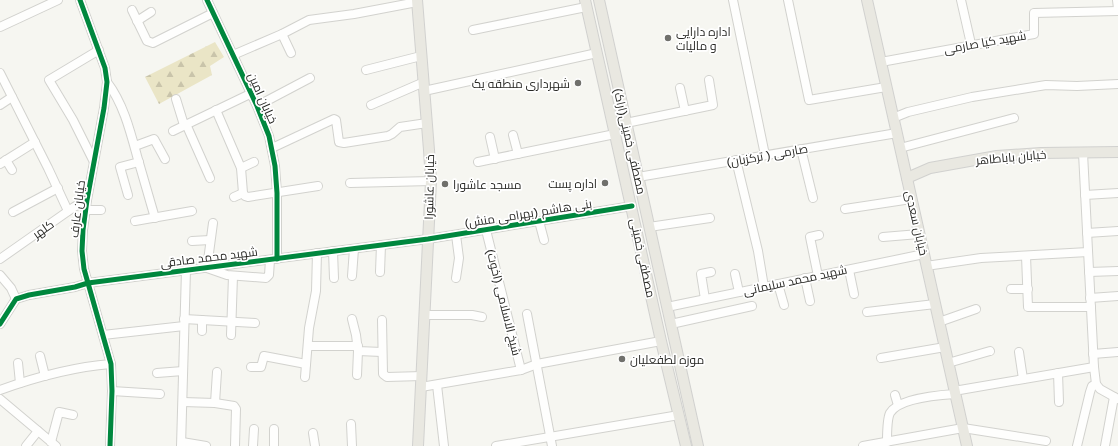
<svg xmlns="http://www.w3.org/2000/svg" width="1118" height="446" viewBox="0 0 1118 446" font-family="'Golos Text',Cairo,sans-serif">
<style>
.forest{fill:url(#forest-firs)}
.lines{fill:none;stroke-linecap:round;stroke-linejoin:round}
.minor-casing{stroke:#d2d2ce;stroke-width:10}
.major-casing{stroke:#d1d1cf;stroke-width:12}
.minor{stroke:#fefefd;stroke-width:8}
.major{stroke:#e9e8e1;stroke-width:10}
.cycleway-casing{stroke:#fff;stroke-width:8}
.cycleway{stroke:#00873e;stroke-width:5}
.poi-dot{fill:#70706c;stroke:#fff;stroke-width:1.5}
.labels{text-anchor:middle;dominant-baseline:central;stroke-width:3.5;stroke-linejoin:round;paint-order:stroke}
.poi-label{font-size:12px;fill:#282825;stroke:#fff;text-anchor:start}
.street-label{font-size:12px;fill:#282825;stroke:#fff}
</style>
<defs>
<pattern id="forest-firs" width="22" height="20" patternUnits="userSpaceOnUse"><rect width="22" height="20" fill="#eae5c6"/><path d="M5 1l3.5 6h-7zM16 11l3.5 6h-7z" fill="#c9c4aa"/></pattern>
</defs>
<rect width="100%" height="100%" fill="#f6f6f1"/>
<polygon class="forest" points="215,42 224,57 210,66 212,75 159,104 145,77"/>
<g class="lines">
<g class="minor-casing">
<g id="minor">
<polyline points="80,0 105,68 107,82 104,108 87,200 83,230 82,251 84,269 111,364 112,391 110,446"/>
<polyline points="207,0 257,106 269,136 275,166 277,193 277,259"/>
<polyline points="733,0 765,155"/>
<polyline points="788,0 809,100 886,87"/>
<polyline points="961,0 971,44"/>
<polyline points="1117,0 1118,9"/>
<polyline points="132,10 147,41 153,43 213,13"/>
<polyline points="137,21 151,12"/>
<polyline points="0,27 58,0"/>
<polyline points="473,30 586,7"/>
<polyline points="282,34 291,53"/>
<polyline points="233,55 282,34 309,20 354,14 417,2"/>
<polyline points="881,62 1034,34 1034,13 1118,11"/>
<polyline points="366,70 421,56"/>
<polyline points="0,73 48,168 68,211"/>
<path d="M107,82c16,21 23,48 30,74 6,20 12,41 18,62"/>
<polyline points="680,88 685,111"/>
<polyline points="424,91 597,53"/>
<polyline points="176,99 184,125"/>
<polyline points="0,105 12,97"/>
<polyline points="371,105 424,82"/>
<polyline points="257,106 310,78"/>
<polyline points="216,110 241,168 243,193 245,196 248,197 318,186"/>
<polyline points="893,118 908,112 972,97 1046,85 1077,86 1118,84"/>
<polyline points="626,123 713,105 709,80"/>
<polyline points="186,124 210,178"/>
<polyline points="173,131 250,94"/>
<polyline points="513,135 518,154"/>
<polyline points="490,137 495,159"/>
<polyline points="135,146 154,139 165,159"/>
<polyline points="272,148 334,119 336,120 339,142 344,143 388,136 392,134 400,127 427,123"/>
<polyline points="900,148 1014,118"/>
<polyline points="801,149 813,198"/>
<polyline points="1083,153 1094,367 1096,384 1100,389 1118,399"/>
<polyline points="6,160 12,170"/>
<polyline points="736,160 758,251 764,287"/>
<polyline points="94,162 73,120 49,80 99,50"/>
<polyline points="478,162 615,134"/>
<polyline points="0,164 35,142"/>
<polyline points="241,168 254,162"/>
<polyline points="638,177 897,133"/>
<polyline points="350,183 431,181"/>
<polyline points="128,195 120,167 139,162"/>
<polyline points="1085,195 1118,193"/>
<polyline points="234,197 243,193"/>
<polyline points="845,209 911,199"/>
<polyline points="86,210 101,210"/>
<polyline points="13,212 58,188"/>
<polyline points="135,221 192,211"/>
<polyline points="539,221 544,240"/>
<polyline points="213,223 207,268 227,275 266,278 269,275 270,260"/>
<polyline points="649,227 710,218"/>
<polyline points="1087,233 1118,231"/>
<polyline points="883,237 919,234"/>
<polyline points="192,241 210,240"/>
<polyline points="333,251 334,278"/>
<polyline points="1026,256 1028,307 1091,307"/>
<polyline points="0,259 74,207 87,200"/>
<polyline points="926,266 981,258 1088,252"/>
<polyline points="849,270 854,294"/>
<polyline points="380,272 381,245"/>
<polyline points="1089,272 1118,271"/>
<polyline points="735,274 739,292"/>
<polyline points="0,275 11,288 16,299"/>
<polyline points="352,276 354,249"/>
<polyline points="818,276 810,237 819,235"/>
<polyline points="456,278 459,258 456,235"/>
<polyline points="805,278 810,301"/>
<polyline points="778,284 784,305"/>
<polyline points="1011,289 1028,289"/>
<polyline points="1090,298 1118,296"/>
<polyline points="705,299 701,274 711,272"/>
<polyline points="667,307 924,254"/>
<polyline points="867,312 935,304"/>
<polyline points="527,314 552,446"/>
<polyline points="425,315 472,315 482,317"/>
<polyline points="184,319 255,323"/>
<polyline points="352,319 356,335 358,351 382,352"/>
<polyline points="202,320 202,331"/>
<polyline points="382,320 383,374 387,377 422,376"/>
<polyline points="939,322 976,309"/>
<polyline points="0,324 16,299 29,295 75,287 88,283 428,239 632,206"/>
<polyline points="671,324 752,306"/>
<polyline points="103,335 184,326"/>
<polyline points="231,335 233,276"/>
<polyline points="308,346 358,346"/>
<polyline points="1019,352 1023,379"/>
<polyline points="1093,354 1118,352"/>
<polyline points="40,356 45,376"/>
<polyline points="881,358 945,347"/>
<polyline points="18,363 20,383"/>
<polyline points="948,363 990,351"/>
<polyline points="251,367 261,367 264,356 306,364"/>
<polyline points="521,370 537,364 661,341"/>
<polyline points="157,373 183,371"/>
<polyline points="1058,373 1059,402"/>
<polyline points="357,375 358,351"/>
<polyline points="305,377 309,328 316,291 317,253"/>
<polyline points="437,385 444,446"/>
<polyline points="421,387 521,370 486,230"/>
<path d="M0,390c36,-13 73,-23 111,-26"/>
<polyline points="112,391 160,394"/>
<polyline points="954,391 1094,367"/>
<polyline points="895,395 898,405"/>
<polyline points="0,399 56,446"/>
<polyline points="183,402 215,403 234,406 236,409 235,446"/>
<polyline points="215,403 217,372"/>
<polyline points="351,424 352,446"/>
<polyline points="313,433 315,446"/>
<polyline points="51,442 59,412 73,415"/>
<polyline points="182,442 206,446"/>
<path d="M887,442c0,-7 0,-23 3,-29 9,-15 49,-18 65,-19"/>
<polyline points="26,446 38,431"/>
<polyline points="181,446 186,270"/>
<polyline points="253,446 254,429"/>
<polyline points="274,446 274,429"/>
<polyline points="496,446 679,415"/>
<polyline points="863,446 963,428 1046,441"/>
<polyline points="1077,446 1090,392 1092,386 1096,384"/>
<polyline points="1105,446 1114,397"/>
</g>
</g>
<g class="major-casing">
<g id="major">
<polyline points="417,0 429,150 431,181 418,446"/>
<polyline points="585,0 661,341 686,446"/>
<polyline points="599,0 698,446"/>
<polyline points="867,0 967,446"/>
<polyline points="907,178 930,168 997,156 1041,153 1118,152"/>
</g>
</g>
<use href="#minor" class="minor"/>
<use href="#major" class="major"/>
<g class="cycleway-casing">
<g id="cycleway">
<polyline points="80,0 105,68 107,82 104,108 87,200 83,230 82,251 84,269 111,364 112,391 110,446"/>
<polyline points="207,0 257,106 269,136 275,166 277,193 277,259"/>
<polyline points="0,324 16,299 29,295 75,287 88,283 428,239 632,206"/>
</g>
</g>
<use href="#cycleway" class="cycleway"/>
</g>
<g class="poi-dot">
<circle cx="668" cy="38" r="4"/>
<circle cx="578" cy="83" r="4"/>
<circle cx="605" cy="183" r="4"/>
<circle cx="445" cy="184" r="4"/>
<circle cx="622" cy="359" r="4"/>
</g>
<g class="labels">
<g class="poi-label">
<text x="676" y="31">اداره دارایی<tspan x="676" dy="14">و مالیات</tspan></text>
<text x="570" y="83" text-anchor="end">شهرداری منطقه یک</text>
<text x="597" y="183" text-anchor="end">اداره پست</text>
<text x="453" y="184">مسجد عاشورا</text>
<text x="630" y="359">موزه لطفعلیان</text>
</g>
<g class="street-label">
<text transform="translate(985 42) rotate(-10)">شهید کیا صارمی</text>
<text transform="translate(263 98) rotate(66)">خیابان امین</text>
<text transform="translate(630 141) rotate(77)">مصطفی خمینی(اراک)</text>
<text transform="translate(767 155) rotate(-10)">صارمی ( ترکزبان)</text>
<text transform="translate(1011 157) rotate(-5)">خیابان باباطاهر</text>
<text transform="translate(429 187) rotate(-89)">خیابان عاشورا</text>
<text transform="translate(77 209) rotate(-83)">خیابان عارف</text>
<text transform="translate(528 213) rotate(-9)">بنی هاشم (بهرامی منش)</text>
<text transform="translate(917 223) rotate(77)">خیابان سعدی</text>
<text transform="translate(43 229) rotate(-35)">کلهر</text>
<text transform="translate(209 257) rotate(-7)">شهید محمد صادقی</text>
<text transform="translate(643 258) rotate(78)">مصطفی خمینی</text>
<text transform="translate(795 280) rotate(-12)">شهید محمد سلیمانی</text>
<text transform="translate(504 302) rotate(76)">شیخ الاسلامی (اخوت)</text>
</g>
</g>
</svg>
